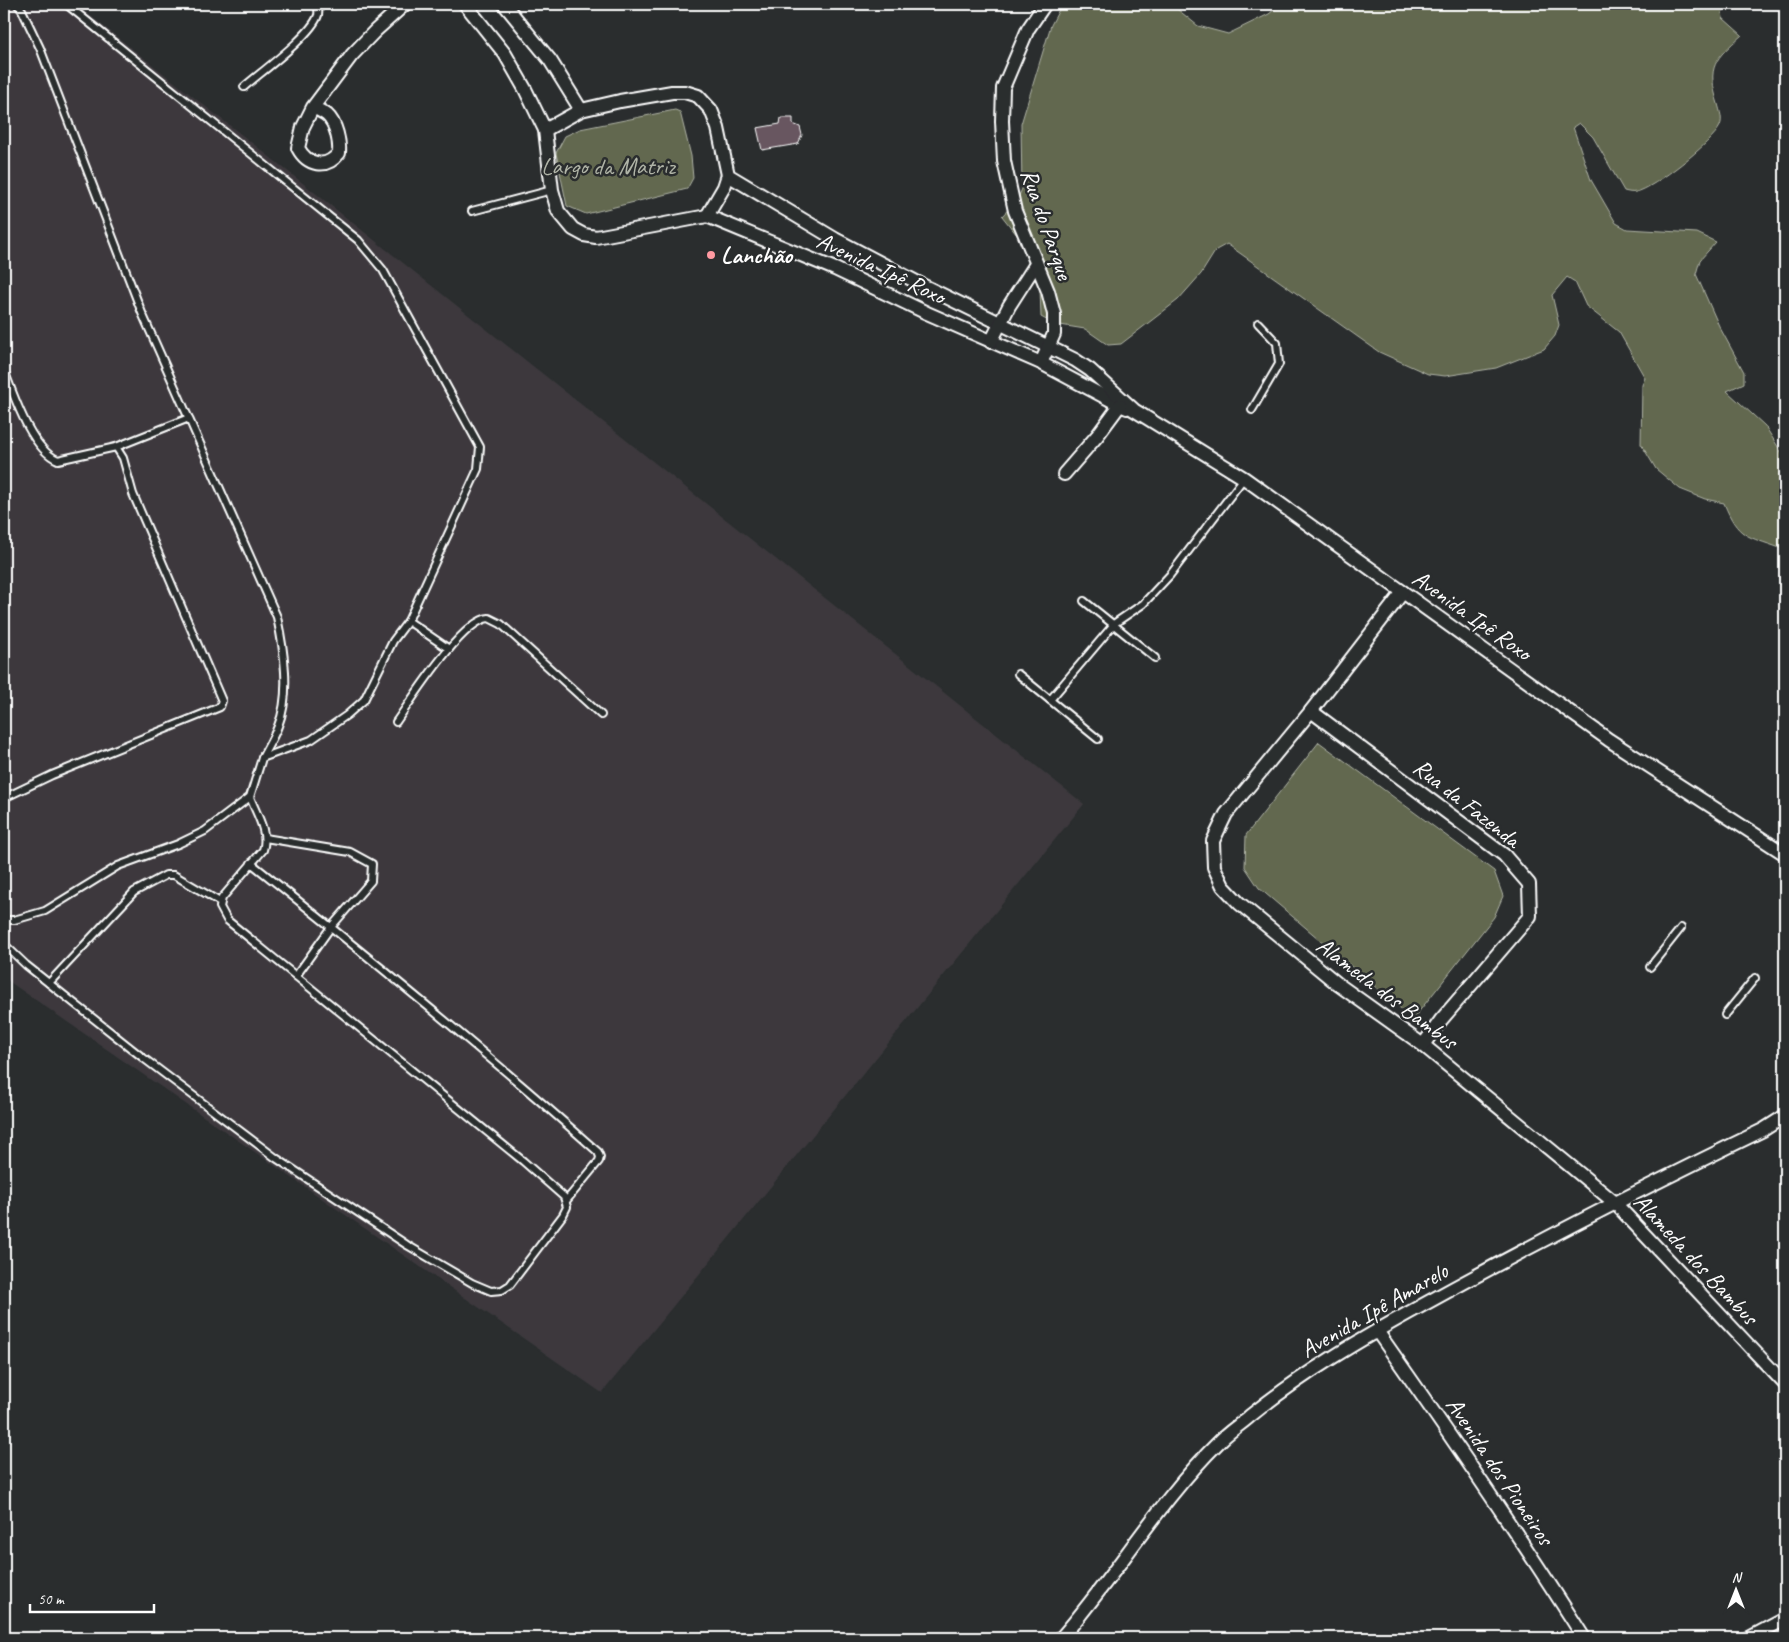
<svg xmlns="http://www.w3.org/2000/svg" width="1789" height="1642" viewBox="0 0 1789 1642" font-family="Caveat,sans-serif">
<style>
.built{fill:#3c393d}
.green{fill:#62684f;stroke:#b0b4a7}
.building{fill:#675660;stroke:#fff}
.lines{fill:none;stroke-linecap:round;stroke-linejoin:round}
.lane-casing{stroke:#fff;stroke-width:10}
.street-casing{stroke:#fff;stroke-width:16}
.lane{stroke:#2a2d2e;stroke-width:6}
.street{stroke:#2a2d2e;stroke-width:12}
.poi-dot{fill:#ff9aa2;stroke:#2a2d2e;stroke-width:2}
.labels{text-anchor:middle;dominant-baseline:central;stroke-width:5;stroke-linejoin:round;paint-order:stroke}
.park-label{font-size:24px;fill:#b0b4a7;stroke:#2a2d2e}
.street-label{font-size:24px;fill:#fff;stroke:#2a2d2e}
.poi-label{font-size:24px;font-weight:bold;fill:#fff;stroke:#2a2d2e;text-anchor:start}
</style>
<rect width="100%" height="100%" fill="#2a2d2e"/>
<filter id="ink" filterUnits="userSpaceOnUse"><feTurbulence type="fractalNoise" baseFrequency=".02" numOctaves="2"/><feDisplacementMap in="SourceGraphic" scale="10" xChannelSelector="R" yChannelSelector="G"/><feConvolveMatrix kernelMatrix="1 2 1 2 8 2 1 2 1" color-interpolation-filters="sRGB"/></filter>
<g filter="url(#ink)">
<polygon class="built" points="4,4 75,4 261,150 1084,804 602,1393 4,978"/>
<g class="green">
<path d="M1062,4h109l27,22 30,8 41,-20 12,-10h450l-9,8 1,6 19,17c-27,24 -36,31 -24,69 2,8 5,15 2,22 -7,16 -67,63 -84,66 -4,1 -8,0 -12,-1l-31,-54 -14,-14 -6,4 18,53 25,43 11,6 70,4 19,9 -16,18 -4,14 23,52 25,46v11l-17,8 38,35 20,32v89l-5,1c-33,-12 -42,-10 -56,-45l-19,-4 -25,-10 -24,-20 -15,-25 1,-59 3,-7 -26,-46 -33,-26 -11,-24 -8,-5 -15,18 7,30 -4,11 -11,13 -48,19 -51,8 -17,-2 -49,-22 -152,-108 -11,6 -15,24 -23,26 -57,44 -13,1 -23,-16 -31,-5 -13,-7 -1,-28 -16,-45 -22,-28 15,-16 5,-11 -1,-65 30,-99z"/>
<polygon points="675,110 680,112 691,156 693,178 687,189 586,214 567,206 556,153 565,136 580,129"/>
<polygon points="1319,742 1494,871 1503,896 1494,917 1413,1019 1259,888 1245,867 1246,835"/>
</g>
<polygon class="building" points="781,118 793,118 793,124 800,127 802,135 798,144 762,150 757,128 780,124"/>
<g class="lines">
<g class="lane-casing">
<g id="lane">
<path d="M17,4l5,6 18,38 102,265 135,304c7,33 14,77 1,109 -4,11 -11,22 -16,32"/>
<polyline points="66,4 358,240 383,270 480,447 478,469 408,621"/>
<path d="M244,87c17,-15 68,-52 74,-72 1,-4 0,-7 -1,-11"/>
<polyline points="472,211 552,190"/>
<path d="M4,370c10,26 27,79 54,90l58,-13"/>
<polyline points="1252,410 1279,364 1277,343 1258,323"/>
<polyline points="1084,601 1155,658"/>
<polyline points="1018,674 1098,739"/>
<polyline points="1050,700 1115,623 1143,604 1170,575 1244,478"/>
<path d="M396,722c17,-24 66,-102 93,-104l12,6 100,91"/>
<polyline points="4,798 52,775 220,707 222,701 133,494 123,458 116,447 189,418"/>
<polyline points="265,838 350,852 372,864 371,881 331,927 296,976"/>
<path d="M251,863c118,94 235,189 347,289l2,5 -1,4 -33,40"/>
<polyline points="4,920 14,920 45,911 118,866 178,844 205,831 250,797 262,758 311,740 347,715 364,700 393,641 408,621 449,649"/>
<path d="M4,944l22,21 116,92 134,101 131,87 65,38 19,8 11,-1 8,-5 53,-70 4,-8 -3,-10 -41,-36 -296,-241 -7,-13 2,-9 41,-48c6,-17 -7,-37 -13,-53"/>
<polyline points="1650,967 1681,928"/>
<polyline points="49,983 134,892 166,875 174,875 220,902"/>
<polyline points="1725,1015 1755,978"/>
</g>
</g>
<g class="street-casing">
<g id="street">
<polyline points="465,4 505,54 525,89 545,130 552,190 558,211 573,229 584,235 596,237 707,216 835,269 927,313 1041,363 1120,405 1127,408"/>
<polyline points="504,4 550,60 581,110 620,101 672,92 685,92 698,96 711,110 718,128 728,175 835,239 926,287 1075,360 1090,370 1134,410 1244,478 1609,740 1785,854"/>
<path d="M313,107c4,2 10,5 14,8 9,8 13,27 12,38 -13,17 -32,12 -41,-5l5,-21 10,-20 39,-52 23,-24 30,-27"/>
<polyline points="545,130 581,110"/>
<polyline points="707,216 724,187 728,175"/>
<polyline points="991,342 1009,306 1036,264"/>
<polyline points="1041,363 1054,334 1054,314 1048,291 1015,211 1004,161 1002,121 1003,88 1028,29 1045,4"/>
<polyline points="1064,474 1097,436 1120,405"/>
<polyline points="1403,592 1311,711 1226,814 1213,841 1214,867 1223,886 1239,903 1339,985 1423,1045 1614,1202 1785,1384"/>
<polyline points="1311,711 1504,855 1529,884 1530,916 1441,1020 1423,1045"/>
<path d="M1377,1331c71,101 141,202 207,307"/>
<path d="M1061,1638c55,-63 98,-137 158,-196 9,-10 21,-17 31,-26 53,-43 111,-77 171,-110 112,-62 226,-120 342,-176l22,-14"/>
<polyline points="1749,1638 1785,1619"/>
</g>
</g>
<use href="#lane" class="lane"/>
<use href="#street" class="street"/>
</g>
</g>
<circle class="poi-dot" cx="711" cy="255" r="5"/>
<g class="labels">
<g class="park-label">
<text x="608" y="166">Largo da Matriz</text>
</g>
<g class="street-label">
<text transform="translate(1047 224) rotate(71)">Rua do Parque</text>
<text transform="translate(881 268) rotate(25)">Avenida Ipê Roxo</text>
<text transform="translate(1472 615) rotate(35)">Avenida Ipê Roxo</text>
<text transform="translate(1467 803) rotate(38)">Rua da Fazenda</text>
<text transform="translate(1387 993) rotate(37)">Alameda dos Bambus</text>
<text transform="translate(1696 1259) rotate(47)">Alameda dos Bambus</text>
<text transform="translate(1374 1310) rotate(-30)">Avenida Ipê Amarelo</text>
<text transform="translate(1500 1471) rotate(56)">Avenida dos Pioneiros</text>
</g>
<g class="poi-label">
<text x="721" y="255">Lanchão</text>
</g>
</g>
<rect width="1789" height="1642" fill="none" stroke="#2a2d2e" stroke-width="20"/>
<rect x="10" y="10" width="1769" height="1622" fill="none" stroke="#fff" stroke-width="2" filter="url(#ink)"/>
<g transform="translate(1736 1590)" stroke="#2a2d2e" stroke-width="4" paint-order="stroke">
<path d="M0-4L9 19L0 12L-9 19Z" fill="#ffffff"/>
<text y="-8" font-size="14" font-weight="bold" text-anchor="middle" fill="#ffffff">N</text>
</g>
<path d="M30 1604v8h124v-8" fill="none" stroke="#ffffff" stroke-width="2.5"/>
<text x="38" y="1604" font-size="15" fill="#ffffff" stroke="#2a2d2e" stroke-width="4" paint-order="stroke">50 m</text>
</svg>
